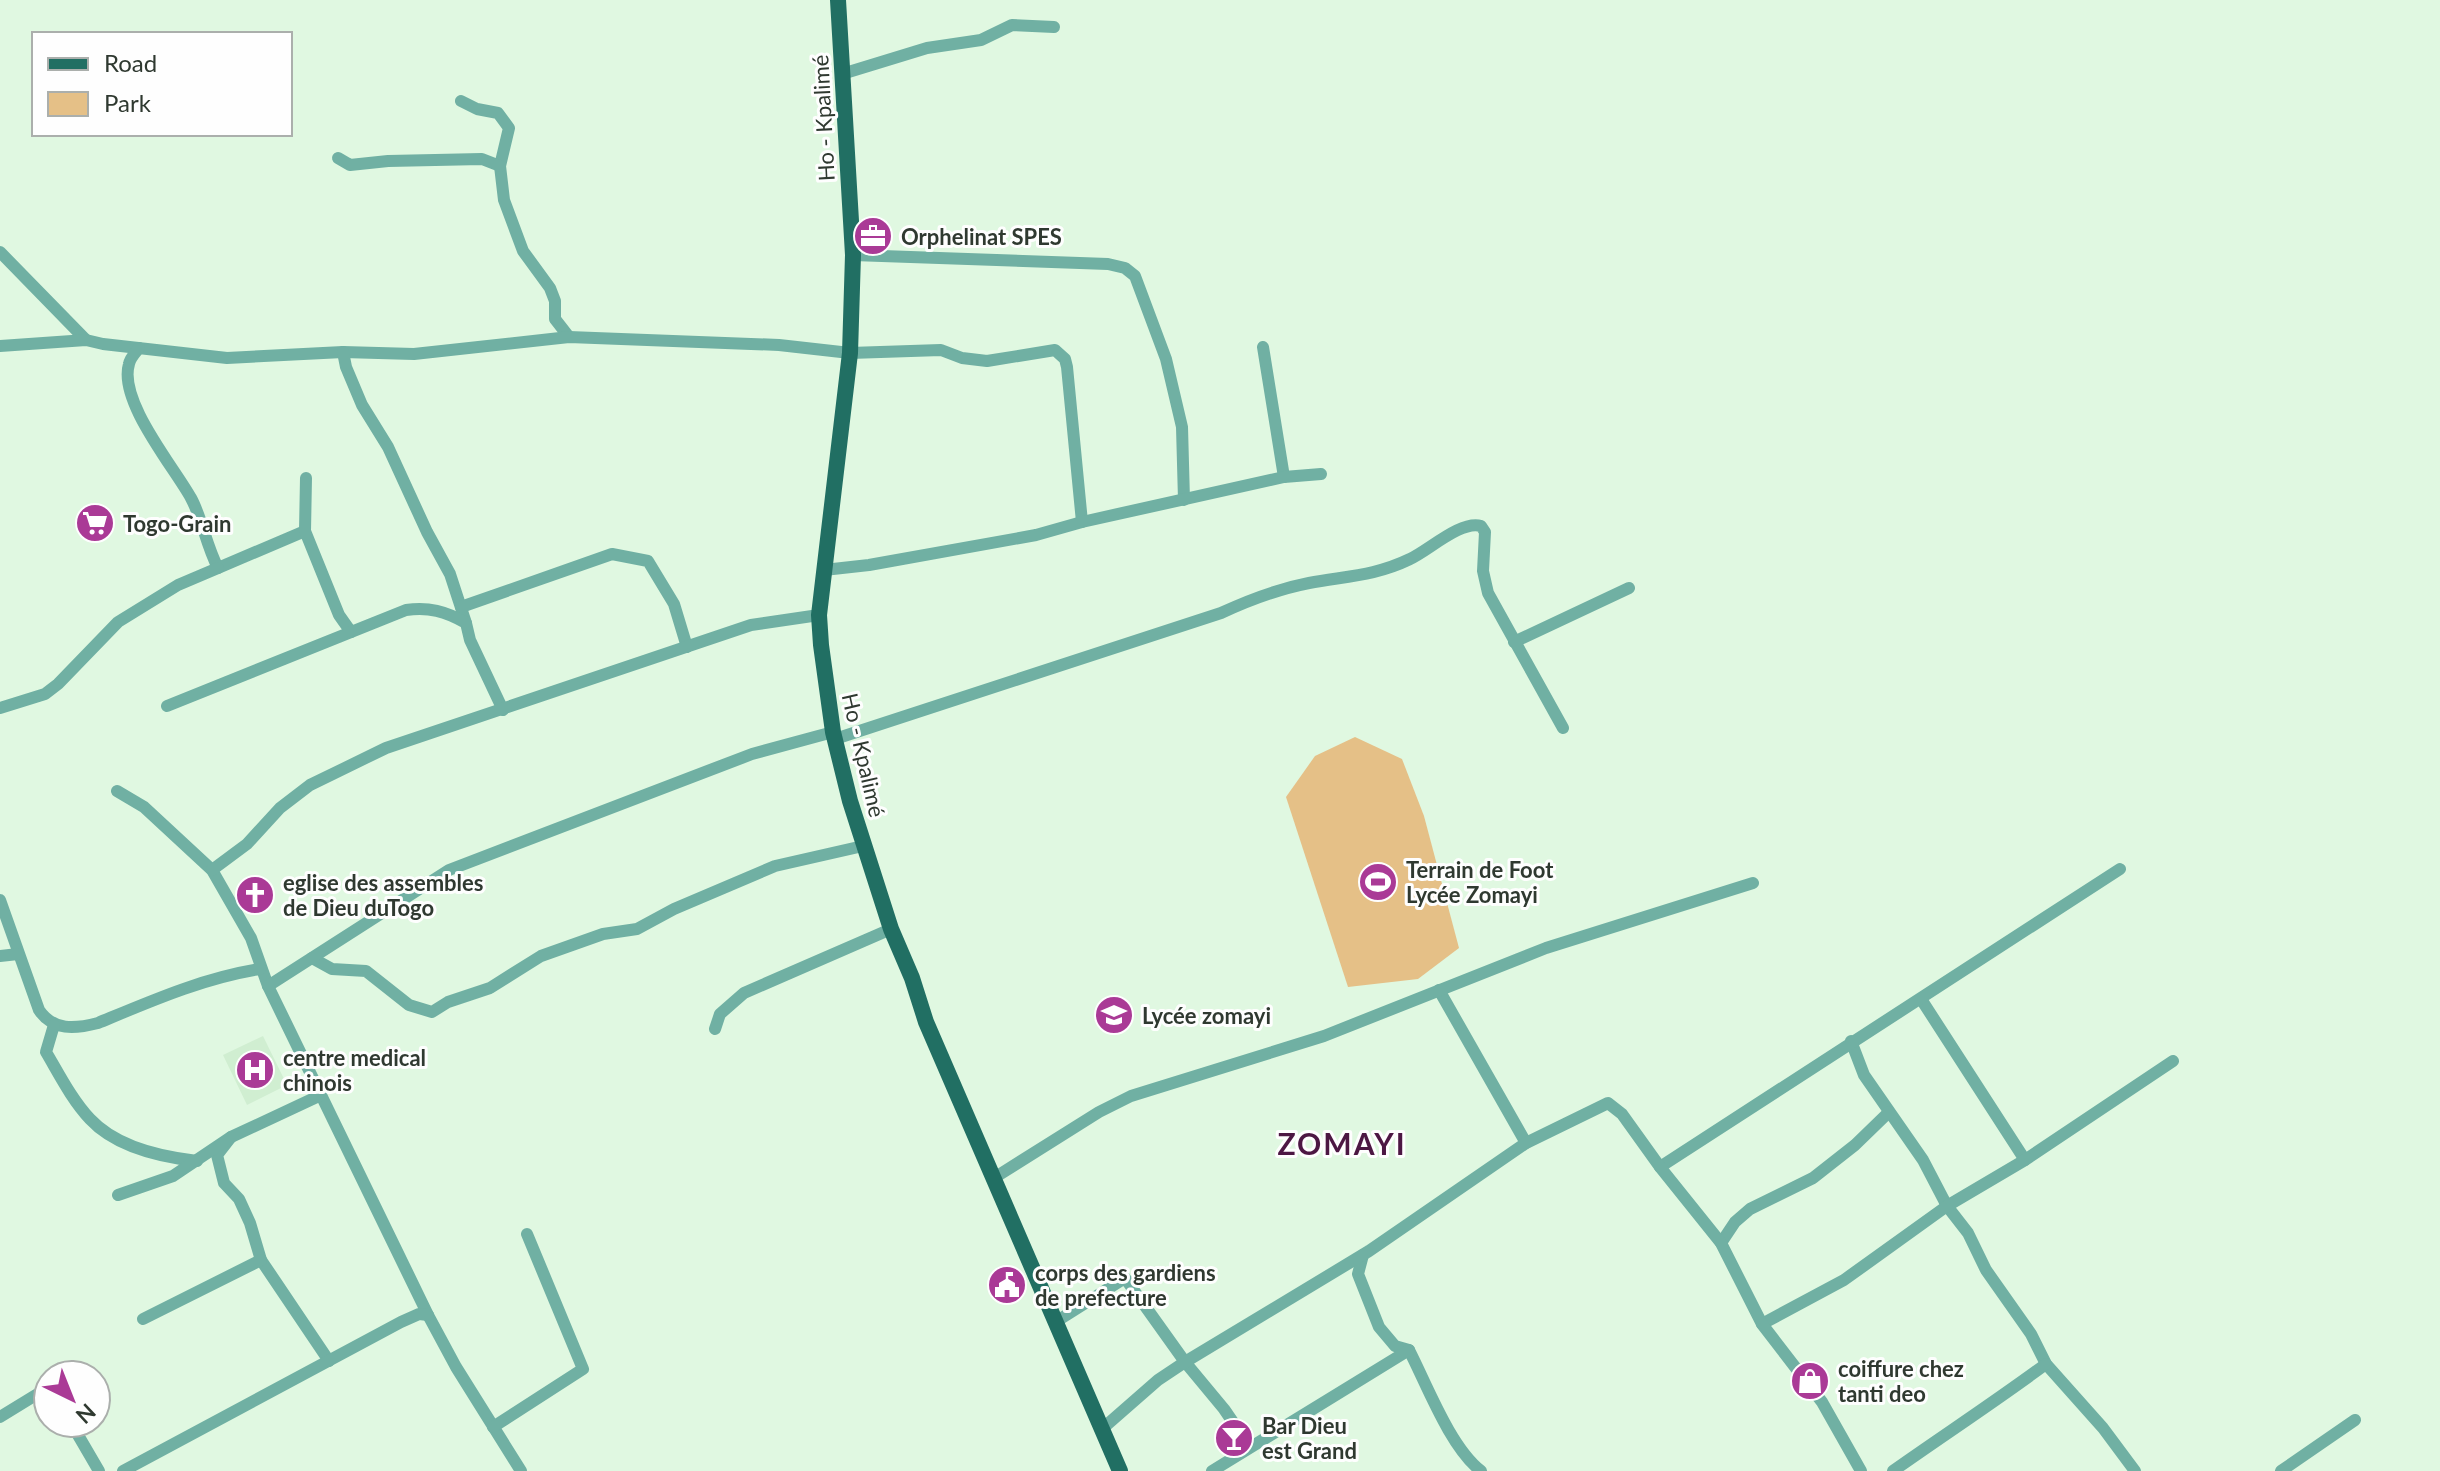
<svg xmlns="http://www.w3.org/2000/svg" width="2440" height="1471" viewBox="0 0 2440 1471" font-family="Lato,sans-serif">
<style>
.built{fill:#d0eed1}
.green{fill:#e5c087}
.lines{fill:none;stroke-linecap:round;stroke-linejoin:round}
.minor{stroke:#70b0a3;stroke-width:12}
.major{stroke:#216f63;stroke-width:16}
.labels{text-anchor:middle;dominant-baseline:central;stroke-width:6;stroke-linejoin:round;paint-order:stroke}
.street-label{font-size:22px;fill:#2f3930;stroke:#fefefe}
.poi-label{font-size:22px;font-weight:bold;fill:#2f3930;stroke:#fefefe;text-anchor:start}
.district-label{font-size:30px;font-weight:bold;letter-spacing:2px;fill:#4c1743;stroke:#fefefe}
</style>
<rect width="100%" height="100%" fill="#e0f8e1"/>
<polygon class="built" points="263,1036 287,1085 247,1105 223,1055"/>
<polygon class="green" points="1355,737 1402,759 1424,816 1459,948 1418,979 1348,987 1286,797 1315,756"/>
<g class="lines">
<g class="minor">
<polyline points="842,74 927,48 981,40 1012,25 1054,27"/>
<polyline points="461,101 477,109 498,113 509,128 500,166 504,200 523,251 550,288 555,301 555,319 569,337"/>
<polyline points="338,158 350,165 388,161 482,159 500,166"/>
<polyline points="0,252 86,340"/>
<polyline points="853,255 1108,264 1125,268 1135,276 1166,359 1182,427 1184,500"/>
<polyline points="0,346 86,340 103,344 227,358 343,352 414,354 569,337 779,345 850,353 941,350 962,358 987,361 1055,350 1065,359 1067,367 1082,522"/>
<polyline points="1263,347 1284,477"/>
<path d="M139,348c-4,5 -9,10 -10,16 -11,37 45,103 62,134 11,20 15,47 27,70l87,-37"/>
<polyline points="343,352 346,367 362,405 388,447 427,532 450,574 466,623"/>
<polyline points="306,478 305,531 339,615 351,632"/>
<polyline points="824,570 869,565 1036,535 1082,522 1284,477 1321,474"/>
<polyline points="461,607 612,554 648,561 674,604 687,647"/>
<polyline points="1514,642 1629,588"/>
<path d="M167,706l239,-96c23,-3 39,1 60,13l4,17 33,70"/>
<polyline points="0,708 45,694 58,684 118,622 178,585 218,568"/>
<path d="M835,739l386,-126c28,-13 57,-24 88,-30 37,-7 66,-7 101,-24 18,-8 51,-39 71,-33l4,6 -2,39 5,22 75,135"/>
<polyline points="117,791 144,807 212,870 251,938 268,986 428,1315 456,1367 521,1471"/>
<polyline points="212,870 247,844 280,808 310,785 386,748 751,625 819,615"/>
<path d="M0,900l39,110c14,21 36,19 59,13 53,-22 105,-45 162,-54"/>
<polyline points="0,956 18,954"/>
<polyline points="312,958 332,969 366,971 409,1005 432,1012 448,1002 490,988 541,956 603,934 637,929 674,909 775,866 863,846"/>
<polyline points="268,986 449,870 752,754 833,732"/>
<polyline points="1439,990 1526,1143"/>
<polyline points="1921,999 2025,1160"/>
<path d="M54,1025l-8,27c13,22 26,48 44,67 26,28 71,38 107,42"/>
<polyline points="715,1029 720,1014 744,993 891,929"/>
<polyline points="1851,1041 1864,1075 1923,1160 1947,1206 1968,1233 1986,1270 2031,1334 2046,1364 2103,1428 2135,1471"/>
<polyline points="231,1137 217,1155 224,1183 239,1199 250,1223 261,1260 329,1361"/>
<polyline points="1660,1167 2120,869"/>
<polyline points="994,1178 1099,1112 1131,1096 1324,1036 1546,948 1753,883"/>
<polyline points="118,1195 173,1176 231,1137 321,1095"/>
<polyline points="1721,1243 1735,1222 1750,1209 1813,1178 1855,1145 1889,1112"/>
<path d="M1363,1255l-5,19 21,53 16,19 14,4c18,35 41,97 72,121"/>
<polyline points="143,1319 261,1260"/>
<polyline points="1057,1321 1125,1278 1185,1362 1224,1409 1250,1447"/>
<polyline points="1762,1324 1844,1280 1947,1206 2025,1160 2173,1061"/>
<polyline points="0,1417 44,1390 48,1391"/>
<polyline points="71,1423 99,1471"/>
<polyline points="493,1427 583,1369 527,1234"/>
<polyline points="1102,1429 1158,1380 1185,1362 1369,1251 1526,1143 1608,1103 1622,1114 1660,1167 1721,1243 1762,1324 1822,1402 1861,1471"/>
<polyline points="123,1471 401,1322 419,1314 428,1315"/>
<polyline points="1212,1471 1409,1350"/>
<path d="M1893,1471c51,-36 103,-70 153,-107"/>
<polyline points="2281,1471 2355,1420"/>
</g>
<polyline class="major" points="838,0 853,255 850,353 819,615 821,645 833,732 850,801 891,929 912,978 926,1022 1120,1471"/>
</g>
<defs>
<g id="office-disc" transform="scale(2)"><circle r="9.5" fill="#aa3a96" stroke="#fefefe"/><path d="M-6-3h4V-5.5h4V-3h4V5H-6ZM-1-4.5V-3h2v-1.5ZM-6 0V1H6V0Z" fill="#fff"/></g>
<g id="supermarket-disc" transform="scale(2)"><circle r="9.5" fill="#aa3a96" stroke="#fefefe"/><path d="M-6-5.5h2.5l.6 2H6L4.5 2H-2.5L-4.4-4H-6ZM-1.5 3.2a1.3 1.3 0 1 0 .1 0ZM3 3.2a1.3 1.3 0 1 0 .1 0Z" fill="#fff"/></g>
<g id="stadium-disc" transform="scale(2)"><circle r="9.5" fill="#aa3a96" stroke="#fefefe"/><path d="M0-5a6.5 5 0 1 0 0 10a6.5 5 0 1 0 0-10ZM-3.5-1.8h7v3.6h-7Z" fill="#fff"/></g>
<g id="church-disc" transform="scale(2)"><circle r="9.5" fill="#aa3a96" stroke="#fefefe"/><path d="M-1.2-6h2.4v3.5h3.3v2.4h-3.3V6h-2.4V-.1h-3.3v-2.4h3.3Z" fill="#fff"/></g>
<g id="university-disc" transform="scale(2)"><circle r="9.5" fill="#aa3a96" stroke="#fefefe"/><path d="M0-5L7-2L0 1L-7-2ZM-4 1L0 2.5L4 1V4Q0 6-4 4Z" fill="#fff"/></g>
<g id="hospital-disc" transform="scale(2)"><circle r="9.5" fill="#aa3a96" stroke="#fefefe"/><path d="M-5-5h3v3.5h4V-5h3V5h-3V1.5h-4V5h-3Z" fill="#fff"/></g>
<g id="civic-disc" transform="scale(2)"><circle r="9.5" fill="#aa3a96" stroke="#fefefe"/><path d="M-.6-6.5H3V-4.5H.6V-3L4-1V1h2V6H-6V1h2V-1L-.6-3ZM-1.2 2.5V6h2.4V2.5Z" fill="#fff"/></g>
<g id="shop-disc" transform="scale(2)"><circle r="9.5" fill="#aa3a96" stroke="#fefefe"/><path d="M-5-2.5h2.3a2.7 3.5 0 0 1 5.4 0H5L5.5 6h-11ZM-1.5-2.5h3a1.5 2.3 0 0 0-3 0Z" fill="#fff"/></g>
<g id="bar-disc" transform="scale(2)"><circle r="9.5" fill="#aa3a96" stroke="#fefefe"/><path d="M-6-5H6L.8 .8V4.5H3.5V6h-7V4.5H-.8V.8Z" fill="#fff"/></g>
</defs>
<g fill-rule="evenodd">
<use href="#office-disc" x="873" y="236"/>
<use href="#supermarket-disc" x="95" y="523"/>
<use href="#stadium-disc" x="1378" y="882"/>
<use href="#church-disc" x="255" y="895"/>
<use href="#university-disc" x="1114" y="1015"/>
<use href="#hospital-disc" x="255" y="1070"/>
<use href="#civic-disc" x="1007" y="1285"/>
<use href="#shop-disc" x="1810" y="1381"/>
<use href="#bar-disc" x="1234" y="1438"/>
</g>
<g class="labels">
<g class="street-label">
<text transform="translate(823 118) rotate(-93)">Ho - Kpalimé</text>
<text transform="translate(864 755) rotate(77)">Ho - Kpalimé</text>
</g>
<g class="poi-label">
<text x="901" y="236">Orphelinat SPES</text>
<text x="123" y="523">Togo-Grain</text>
<text x="1406" y="869">Terrain de Foot<tspan x="1406" dy="25">Lycée Zomayi</tspan></text>
<text x="283" y="882">eglise des assembles<tspan x="283" dy="25">de Dieu duTogo</tspan></text>
<text x="1142" y="1015">Lycée zomayi</text>
<text x="283" y="1057">centre medical<tspan x="283" dy="25">chinois</tspan></text>
<text x="1035" y="1272">corps des gardiens<tspan x="1035" dy="25">de prefecture</tspan></text>
<text x="1838" y="1368">coiffure chez<tspan x="1838" dy="25">tanti deo</tspan></text>
<text x="1262" y="1425">Bar Dieu<tspan x="1262" dy="25">est Grand</tspan></text>
</g>
<g class="district-label">
<text x="1342" y="1143">ZOMAYI</text>
</g>
</g>
<rect x="32" y="32" width="260" height="104" fill="#fefefe" stroke="#abafac" stroke-width="2"/>
<rect x="48" y="58" width="40" height="12" fill="#216f63" stroke="#abafac" stroke-width="2"/>
<text x="104" y="72" font-size="24" fill="#2f3930">Road</text>
<rect x="48" y="92" width="40" height="24" fill="#e5c087" stroke="#abafac" stroke-width="2"/>
<text x="104" y="112" font-size="24" fill="#2f3930">Park</text>
<g transform="translate(72 1399) rotate(137)"><circle r="38" fill="#fefefe" stroke="#abafac" stroke-width="2"/>
<path d="M0-6L14 30L0 20L-14 30Z" fill="#aa3a96"/>
<text y="-12" font-size="22" font-weight="bold" text-anchor="middle" fill="#2f3930">N</text>
</g>
</svg>
